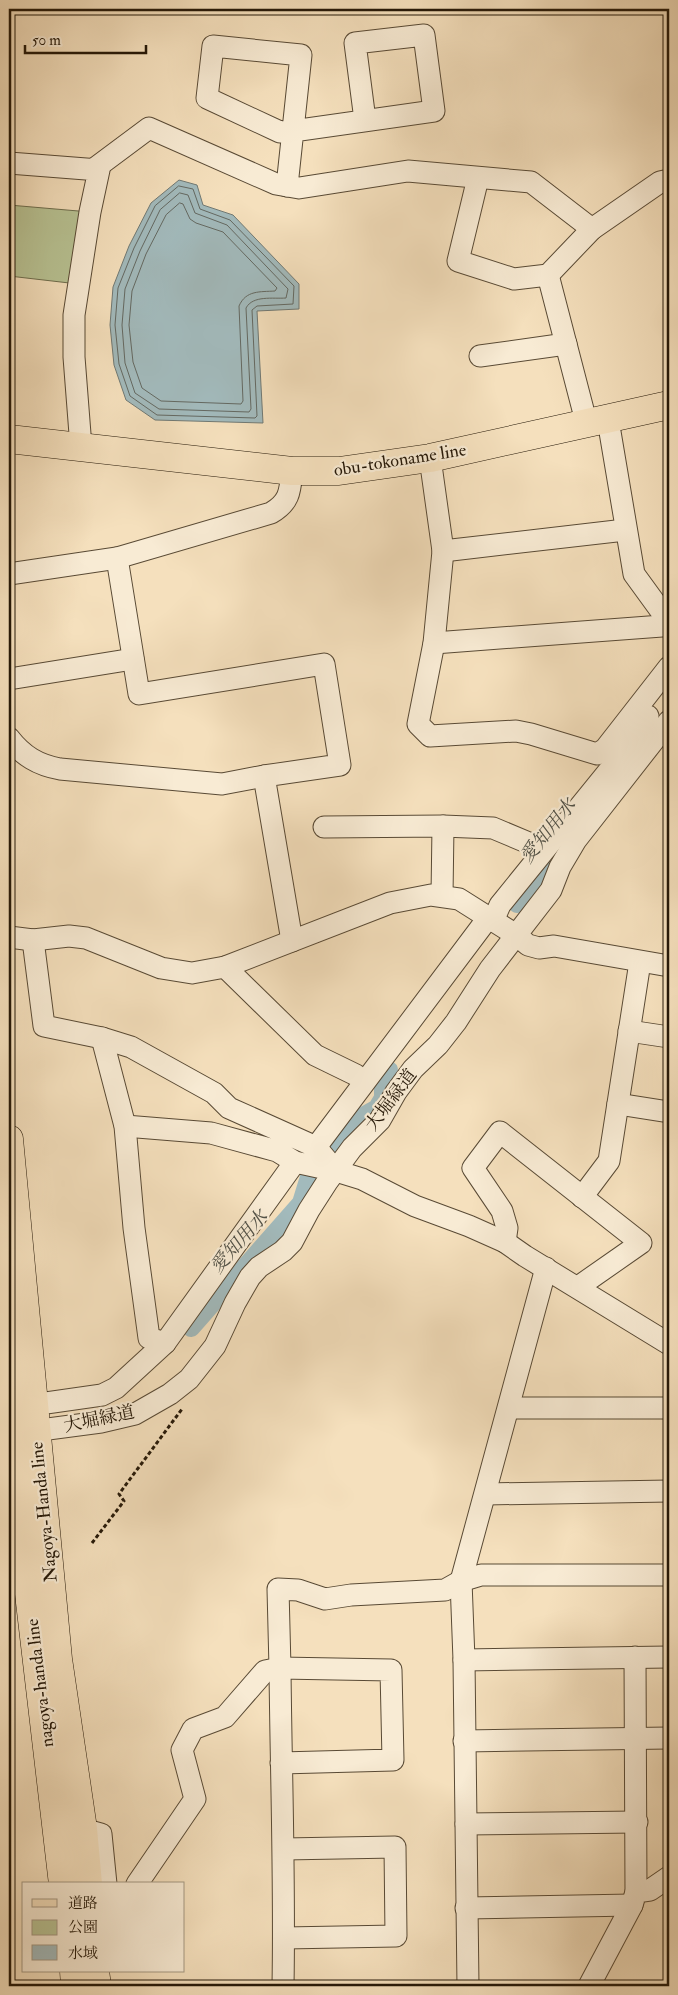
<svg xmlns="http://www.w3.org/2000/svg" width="678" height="1995" viewBox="0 0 678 1995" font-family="'IM FELL Double Pica','Noto Serif JP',serif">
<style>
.green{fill:#b8c394;stroke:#6e6e4e}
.water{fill:#a2babc;stroke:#707974}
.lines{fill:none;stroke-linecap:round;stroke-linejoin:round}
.shore{stroke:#646962;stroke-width:1}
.canal{stroke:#a2babc;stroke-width:18}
.minor-casing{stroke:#594a35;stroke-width:23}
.major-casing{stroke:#251808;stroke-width:29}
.path{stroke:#251808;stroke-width:3;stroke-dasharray:4 2.5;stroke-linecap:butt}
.minor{stroke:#f8ebd4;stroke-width:21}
.major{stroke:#f5e0bd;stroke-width:28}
.labels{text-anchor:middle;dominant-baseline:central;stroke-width:4.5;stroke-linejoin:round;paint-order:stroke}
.street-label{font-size:18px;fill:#251808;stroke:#f8ebd4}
.water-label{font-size:19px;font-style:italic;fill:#515147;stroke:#f8ebd4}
</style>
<rect width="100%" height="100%" fill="#f5e0bd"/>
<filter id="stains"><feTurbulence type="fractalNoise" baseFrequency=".004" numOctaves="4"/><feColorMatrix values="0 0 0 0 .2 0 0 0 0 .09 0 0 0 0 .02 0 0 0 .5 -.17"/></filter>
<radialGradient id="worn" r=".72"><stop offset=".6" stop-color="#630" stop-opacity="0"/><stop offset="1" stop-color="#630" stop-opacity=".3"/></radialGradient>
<polygon class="green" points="9,205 90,212 78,284 9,276"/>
<polygon class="water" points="179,180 197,185 203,205 233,215 299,284 299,309 257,311 263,423 155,420 126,400 114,365 110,325 113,287 129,246 151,203"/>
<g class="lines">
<g class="shore">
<polygon points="179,186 193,189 200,209 230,220 294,286 293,304 257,306 252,310 257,416 255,418 157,415 130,396 119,364 115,325 118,288 134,248 155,206"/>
<path d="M180,193l8,2 7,18 32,12 61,64 -2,9c-13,1 -33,-3 -40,10l5,101 -2,3 -90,-3 -24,-16 -10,-30 -3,-38 3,-36 15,-38 20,-41z"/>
<path d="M180,203l3,1 7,15 6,4 27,9 54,56 -2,3c-15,1 -29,-1 -36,15l4,95 -2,3 -80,-3 -19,-13 -9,-26 -4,-37 3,-34 14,-37 20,-39z"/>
</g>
<g class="canal">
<polyline points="517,904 566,842"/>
<polyline points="332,1147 350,1123 377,1108 383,1098 383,1080 389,1070"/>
<polyline points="191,1328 301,1203 309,1177"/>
</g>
<g class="minor-casing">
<g id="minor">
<polyline points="9,163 99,170 90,212 74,315 74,357 81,447"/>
<polyline points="94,169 149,128 276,184 299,188 408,171 531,182 592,229 660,182 669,180"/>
<polyline points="478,178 458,261 514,279 548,275 592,229"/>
<polyline points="287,186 301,55 213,46 207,98 280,132 293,131 434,111 424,35 355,43 365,120"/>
<polyline points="548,275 587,425"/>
<polyline points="480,356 566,344"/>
<polyline points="608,420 634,574 666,618 669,625"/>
<polyline points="430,458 443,551 434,643 418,724 430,736 516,731 531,734 597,754 605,749 669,667"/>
<polyline points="443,551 625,530"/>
<polyline points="9,574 117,558"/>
<polyline points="434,643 662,626 668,623"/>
<polyline points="9,679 133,659"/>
<path d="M9,738c14,18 29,27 51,31l162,15 42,-8"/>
<polyline points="443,826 493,828 543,849"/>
<polyline points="324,827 443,826 442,896"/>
<polyline points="493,921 500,905 620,757 648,716"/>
<polyline points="9,937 33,940 69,936 86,938 161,968 192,973 225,967 390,903 431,895 459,899 516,935 528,945 539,948 554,946 669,966"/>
<polyline points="33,940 44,1026 102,1038 131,1047 214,1093 229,1108 316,1147 336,1171 295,1162 277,1151 211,1133 125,1126"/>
<path d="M292,941l-28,-165 76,-11 -16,-101 -185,30 -22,-136 154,-45c19,-11 19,-22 21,-42"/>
<polyline points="225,967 315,1055 356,1075"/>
<polyline points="629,1031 669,1037"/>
<polyline points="102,1038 125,1126 134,1228 149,1338 165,1343"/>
<polyline points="618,1104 669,1112"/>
<polyline points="316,1147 488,918"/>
<polyline points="336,1171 362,1179 415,1206 469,1226 505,1242 525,1256 669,1344"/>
<polyline points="582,1197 609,1161 640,962"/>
<polyline points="505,1242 507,1228 502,1211 473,1168 500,1132 641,1243 578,1287"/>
<polyline points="18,1407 102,1395 116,1388 165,1343 295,1162"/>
<polyline points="509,1408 669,1408"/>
<polyline points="48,1429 101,1422 135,1414 170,1394 189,1379 215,1346 235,1303 250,1277 259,1267 283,1251 292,1242 309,1210 327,1182 352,1148 380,1120 396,1092 413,1069 438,1045 456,1022 490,969 551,890 560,867 576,840 669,721"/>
<polyline points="486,1494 669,1491"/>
<polyline points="9,1569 17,1558 26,1555"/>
<polyline points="635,1657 636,1892"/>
<polyline points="464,1660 669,1657"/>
<polyline points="464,1741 669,1738"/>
<path d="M281,1763l112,-3 -2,-90 -111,-2c1,106 5,212 3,318"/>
<polyline points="466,1824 637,1822"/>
<polyline points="83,1829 101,1834 106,1884"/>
<polyline points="284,1849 395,1847 396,1936 284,1938"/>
<polyline points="137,1884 195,1799 182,1750 193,1729 225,1717 265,1671 280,1668 278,1589 298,1590 325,1599 351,1595 445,1590 461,1581 481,1575 669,1575"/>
<polyline points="466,1908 632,1905"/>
<polyline points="468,1986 464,1660 461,1581 546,1268"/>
<polyline points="589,1986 632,1905 636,1892 650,1890 669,1877"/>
</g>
</g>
<g class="major-casing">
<g id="major">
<polyline points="9,439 292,471 339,471 430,458 669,405"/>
<polyline points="9,1139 58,1659 83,1829 88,1884"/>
<polyline points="9,1362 15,1408 28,1585 63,1884"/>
<polyline points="74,1971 75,1986"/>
<polyline points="95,1971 97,1986"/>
</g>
</g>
<polyline class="path" points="92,1543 124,1501 119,1494 182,1409"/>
<use href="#minor" class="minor"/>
<use href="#major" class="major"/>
</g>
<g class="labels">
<g class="street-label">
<text transform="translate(400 460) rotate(-9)">obu-tokoname line</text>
<text transform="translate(391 1100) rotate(-53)">大堀緑道</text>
<text transform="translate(99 1419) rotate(-12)">大堀緑道</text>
<text transform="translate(44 1512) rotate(-96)">Nagoya-Handa line</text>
<text transform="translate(40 1683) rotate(-97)">nagoya-handa line</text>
</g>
<g class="water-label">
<text transform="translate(548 831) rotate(-51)">愛知用水</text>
<text transform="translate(239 1242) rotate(-49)">愛知用水</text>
</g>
</g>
<rect width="678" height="1995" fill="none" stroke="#f5e0bd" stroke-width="30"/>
<rect x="10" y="10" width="658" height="1975" fill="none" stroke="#251808" stroke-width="2.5"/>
<rect x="15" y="15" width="648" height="1965" fill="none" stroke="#251808"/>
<rect x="22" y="1882" width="162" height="90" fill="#f8ebd4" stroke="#a49782"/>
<rect x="32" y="1899" width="25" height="8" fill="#f5e0bd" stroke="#a49782"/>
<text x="68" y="1908" font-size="15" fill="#251808">道路</text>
<rect x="32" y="1920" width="25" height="15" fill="#b8c394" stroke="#a49782"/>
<text x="68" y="1932" font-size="15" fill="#251808">公園</text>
<rect x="32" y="1945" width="25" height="15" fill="#a2babc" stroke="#a49782"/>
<text x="68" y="1958" font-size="15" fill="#251808">水域</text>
<path d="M25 45v8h121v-8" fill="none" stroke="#251808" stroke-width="2.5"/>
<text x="32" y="45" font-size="15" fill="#251808" stroke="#f8ebd4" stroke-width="4" paint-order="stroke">50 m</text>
<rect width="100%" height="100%" filter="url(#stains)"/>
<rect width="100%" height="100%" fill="url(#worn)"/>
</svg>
